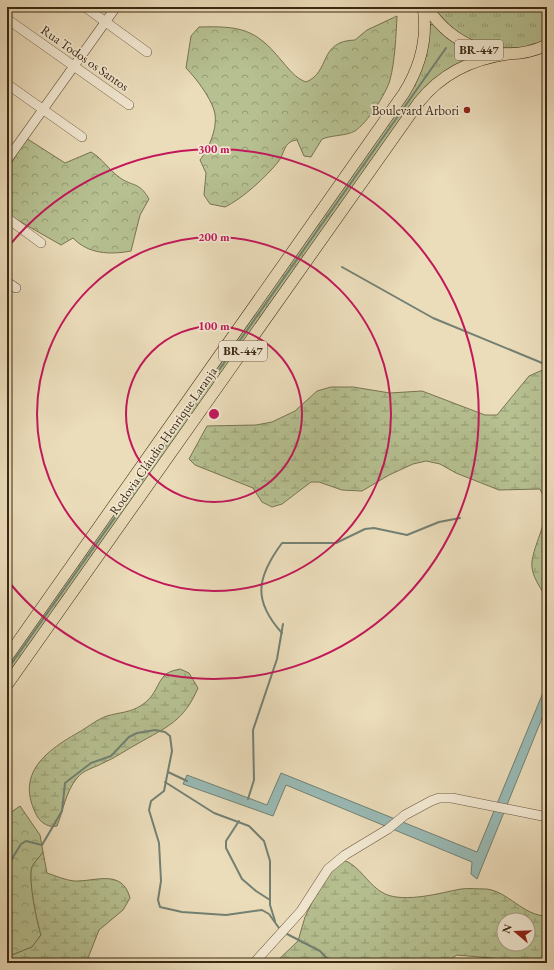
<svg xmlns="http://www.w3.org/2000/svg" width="554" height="970" viewBox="0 0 554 970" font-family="'EB Garamond',serif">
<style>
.grass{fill:url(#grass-tufts);stroke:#787451}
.forest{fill:url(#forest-crowns);stroke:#787451}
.wetland{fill:url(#wetland-marsh);stroke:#787451;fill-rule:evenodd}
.water{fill:#99bab5;stroke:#738073}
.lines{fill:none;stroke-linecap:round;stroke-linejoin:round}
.stream{stroke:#738073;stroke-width:2}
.minor-casing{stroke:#67553b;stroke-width:10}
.major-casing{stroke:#3b2811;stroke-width:12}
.minor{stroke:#f2e8d2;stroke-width:9}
.major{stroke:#ebdcba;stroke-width:11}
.ring{fill:none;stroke:#c2185b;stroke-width:2}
.poi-dot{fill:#8f2418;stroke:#f2e8d2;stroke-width:1.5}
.labels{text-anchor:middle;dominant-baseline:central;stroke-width:3.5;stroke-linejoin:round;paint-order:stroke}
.shield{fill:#f2e8d2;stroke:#72624b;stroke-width:1}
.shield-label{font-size:12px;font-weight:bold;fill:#3b2811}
.street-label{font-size:13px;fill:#3b2811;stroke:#f2e8d2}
.poi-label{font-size:13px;fill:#3b2811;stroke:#f2e8d2;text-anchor:end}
.centre{fill:#c2185b;stroke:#f2e8d2;stroke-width:2}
.ring-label{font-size:12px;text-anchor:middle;font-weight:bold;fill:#c2185b;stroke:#f2e8d2;stroke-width:3.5;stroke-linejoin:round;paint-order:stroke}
</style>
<defs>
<pattern id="grass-tufts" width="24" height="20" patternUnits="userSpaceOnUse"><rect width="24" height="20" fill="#b6c091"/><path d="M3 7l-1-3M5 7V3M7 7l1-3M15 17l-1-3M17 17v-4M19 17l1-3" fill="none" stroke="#959c75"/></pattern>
<pattern id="forest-crowns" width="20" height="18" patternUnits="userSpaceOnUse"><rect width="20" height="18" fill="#b6c091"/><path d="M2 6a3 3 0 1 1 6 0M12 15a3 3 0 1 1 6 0" fill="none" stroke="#959c75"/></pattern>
<pattern id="wetland-marsh" width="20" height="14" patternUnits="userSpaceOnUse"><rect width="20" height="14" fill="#b6c091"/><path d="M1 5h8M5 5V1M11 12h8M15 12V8" fill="none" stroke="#959c75"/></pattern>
</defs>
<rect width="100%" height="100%" fill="#ebdcba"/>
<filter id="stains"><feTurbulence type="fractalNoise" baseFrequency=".005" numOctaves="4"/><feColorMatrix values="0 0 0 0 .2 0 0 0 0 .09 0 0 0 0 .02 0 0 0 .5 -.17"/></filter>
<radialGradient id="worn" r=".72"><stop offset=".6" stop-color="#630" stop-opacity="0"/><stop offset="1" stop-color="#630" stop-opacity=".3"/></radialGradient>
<g class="grass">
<polygon points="432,7 547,7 547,40 525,48 491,48 460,36"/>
<polygon points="433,24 452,41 474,52 475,56 447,70 222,375 214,370 407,95 430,25"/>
<polygon points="211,373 219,379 7,679 7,663"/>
<polygon points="488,958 543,963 490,963"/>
</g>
<g class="forest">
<path d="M397,16c-1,19 -2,45 -7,64 -4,14 -23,43 -35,51 -9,5 -23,4 -33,8l-11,18 -7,-1 -7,-16c-14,1 -12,14 -19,22 -12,15 -36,37 -53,45l-15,-3 -6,-9 2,-22 -6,-13c9,-12 19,-34 14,-50 -4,-13 -18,-32 -28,-42l5,-32 8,-9c40,-1 56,1 82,33 8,9 14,18 25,22 25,-10 12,-41 49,-42l12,-10z"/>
<path d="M26,138l39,25 26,-11c12,7 18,18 28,25 13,10 20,4 30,22l-9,16 -9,36c-21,4 -43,3 -58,-13l-12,7 -54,-31v-43z"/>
<path d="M20,806l20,29 3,17c-3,5 -9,10 -11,15 -4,12 5,55 9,68l-9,12 -25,10v-142z"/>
</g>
<g class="wetland">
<path d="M547,368v231c-6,-11 -17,-24 -15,-38 4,-25 22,-46 8,-72l-41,1 -43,-17 -16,-9 -14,-3 -13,3 -24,11 -27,16 -20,-1 -23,-8h-8l-29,22 -10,3 -10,-5 -9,-14 -58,-23 -6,-6 18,-33 49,-1 16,-3 23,-11 22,-20 14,-4h22l37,6 32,-2 63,24h12l32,-39z"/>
<path d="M180,669l9,4 9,15c-14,33 -31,39 -61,56 -11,6 -22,14 -34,19 -9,5 -20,7 -26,15 -11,13 -14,33 -20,48 -8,2 -16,-3 -20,-10 -23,-43 10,-66 44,-85 8,-5 17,-12 26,-15 13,-4 23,-3 35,-11 15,-10 14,-22 24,-31 4,-3 10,-4 14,-5z"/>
<path d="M43,852l4,21c9,3 18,7 27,8 21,1 48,-13 56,17l-7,12 -24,20 -13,33h-79v-6l25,-10 9,-12c-4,-13 -13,-55 -9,-68 2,-5 8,-10 11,-15z"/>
<path d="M343,860c17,5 25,26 42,34 21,9 55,-1 76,-5 8,-1 17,0 25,0 22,2 37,27 61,27v47l-90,-8 -13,8h-169l23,-22 7,-24 16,-33 16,-21zM504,920h24v24h-24z"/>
</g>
<polygon class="water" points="547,683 547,706 477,879 471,874 472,862 286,785 273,816 183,784 187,775 267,805 281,773 477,852"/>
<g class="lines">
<g class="stream">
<polyline points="342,267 433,318 547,365"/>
<polyline points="219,370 446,48"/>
<path d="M282,633c-30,-33 -25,-56 0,-90h54l29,-14 9,-1 33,7 32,-13 21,-4"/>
<polyline points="7,670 213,379"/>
<polyline points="168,772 187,781"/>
<polyline points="165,782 214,813 249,826 264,841 270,861 270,905 275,921"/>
<polyline points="248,799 254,780 253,730 277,659 283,624"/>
<polyline points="239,821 226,841 226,848 242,879 256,891 270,900"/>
<polyline points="7,867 21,844 26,841 42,845 62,811 65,783 91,763 111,756 129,737 137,733 155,730 165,732 170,736 172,751 164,791 151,801 149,810 159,843 161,881 158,900 160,907 182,912 226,915 262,910 269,914 279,928"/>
<polyline points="287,934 320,951 331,963"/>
</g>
<g class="minor-casing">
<g id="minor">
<polyline points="85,7 147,52"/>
<polyline points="7,19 129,105"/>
<polyline points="7,84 82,137"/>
<polyline points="7,160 116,7"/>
<polyline points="7,218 41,243"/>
<polyline points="7,282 16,288"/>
<polyline points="254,963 301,911 328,869 345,855 388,829 405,815 431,801 439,798 452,798 547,817"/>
</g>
</g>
<g class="major-casing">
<g id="major">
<path d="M427,7c25,40 75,59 120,38"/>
<path d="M7,657l397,-564c16,-26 24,-56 19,-86"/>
<path d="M7,685l412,-583c23,-29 53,-43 89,-48"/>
</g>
</g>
<use href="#minor" class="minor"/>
<use href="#major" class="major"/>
</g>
<g class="ring">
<circle cx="214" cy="414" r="88"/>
<circle cx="214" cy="414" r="177"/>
<path d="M8 247A265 265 0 1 1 8 581"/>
</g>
<circle class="poi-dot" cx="467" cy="110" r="4"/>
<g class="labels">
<g class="shield">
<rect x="455" y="40" width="48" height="20" rx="3"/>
<rect x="219" y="341" width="48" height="20" rx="3"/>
</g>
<g class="shield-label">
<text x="479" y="50">BR-447</text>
<text x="243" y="351">BR-447</text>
</g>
<g class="street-label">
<text transform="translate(85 58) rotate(35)">Rua Todos os Santos</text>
<text transform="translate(163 441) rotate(-55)">Rodovia Cláudio Henrique Laranja</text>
</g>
<g class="poi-label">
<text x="459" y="110">Boulevard Arbori</text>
</g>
</g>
<circle cx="214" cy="414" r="6" class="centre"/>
<g class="ring-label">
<text x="214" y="153">300 m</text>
<text x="214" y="241">200 m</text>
<text x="214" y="330">100 m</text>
</g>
<rect width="554" height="970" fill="none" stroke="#ebdcba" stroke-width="24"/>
<rect x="8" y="8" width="538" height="954" fill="none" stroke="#3b2811" stroke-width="2"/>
<rect x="12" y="12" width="530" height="946" fill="none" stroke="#3b2811"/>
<g transform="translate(516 932) rotate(289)"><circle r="19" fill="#f2e8d2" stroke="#a99b85"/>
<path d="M0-3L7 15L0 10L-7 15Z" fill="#8f2418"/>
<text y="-6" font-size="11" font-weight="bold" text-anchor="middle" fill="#3b2811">N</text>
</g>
<rect width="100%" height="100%" filter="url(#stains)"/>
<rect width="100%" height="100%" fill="url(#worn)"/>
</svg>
